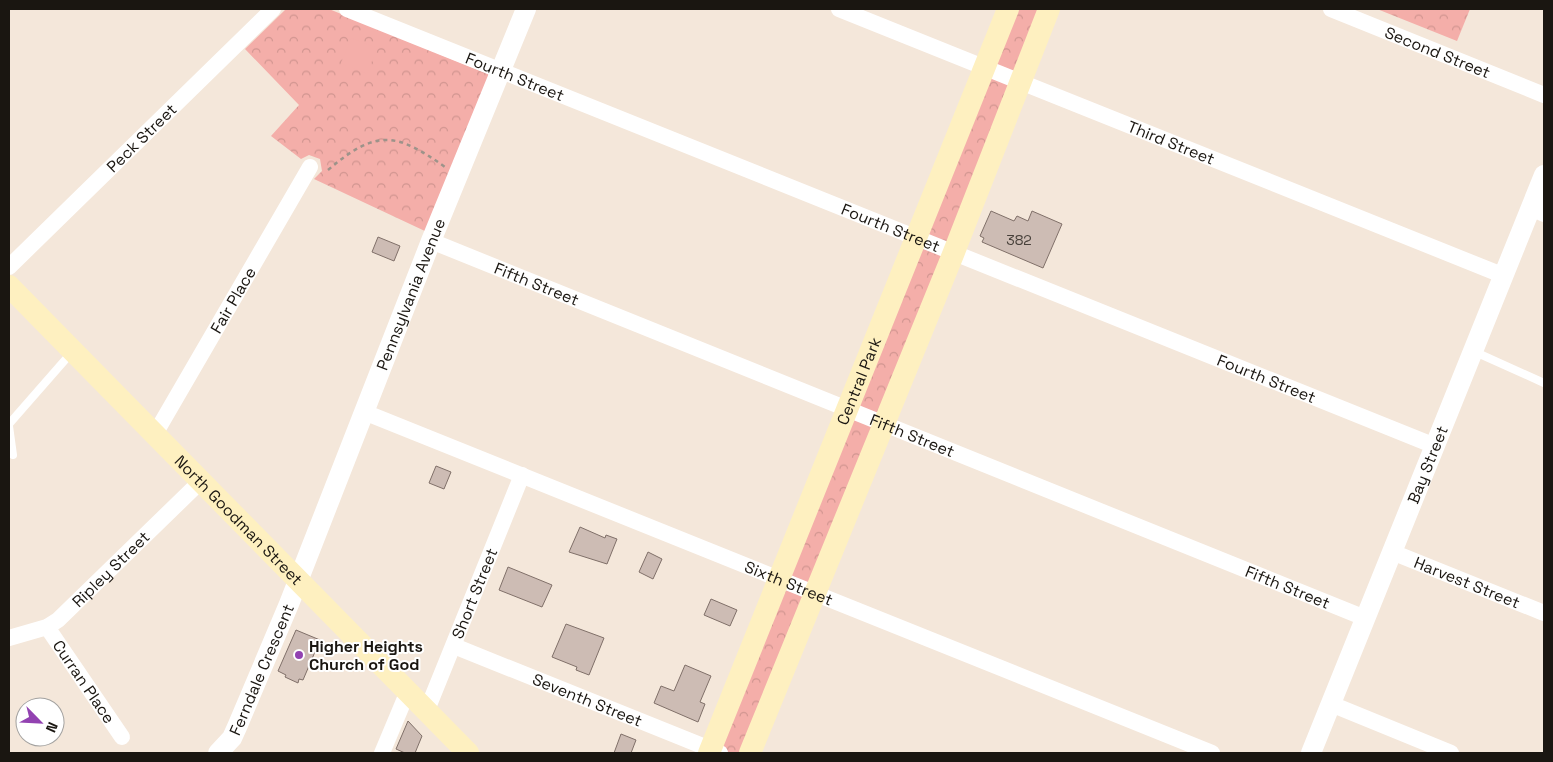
<svg xmlns="http://www.w3.org/2000/svg" width="1553" height="762" viewBox="0 0 1553 762" font-family="'Space Grotesk',sans-serif">
<style>
.park{fill:url(#park-crowns)}
.pitch{fill:#f4aea9}
.building{fill:#cdbcb4;stroke:#807069}
.lines{fill:none;stroke-linecap:round;stroke-linejoin:round}
.path{stroke:#9d938a;stroke-width:2.5;stroke-dasharray:4 4;stroke-linecap:butt}
.service{stroke:#fff;stroke-width:8}
.minor{stroke:#fff;stroke-width:16}
.tertiary{stroke:#fff;stroke-width:20}
.secondary{stroke:#fef0c0;stroke-width:22}
.poi-dot{fill:#9242b1;stroke:#fff;stroke-width:2}
.labels{text-anchor:middle;dominant-baseline:central;stroke-width:4;stroke-linejoin:round;paint-order:stroke}
.number-label{font-size:14px;fill:#47403a}
.street-label{font-size:16px;fill:#1a1611;stroke:#fff}
.poi-label{font-size:16px;font-weight:bold;fill:#1a1611;stroke:#fff;text-anchor:start}
</style>
<defs>
<pattern id="park-crowns" width="20" height="18" patternUnits="userSpaceOnUse" patternTransform="scale(1.25)"><rect width="20" height="18" fill="#f4aea9"/><path d="M2 6a3 3 0 1 1 6 0M12 15a3 3 0 1 1 6 0" fill="none" stroke="#d19590"/></pattern>
</defs>
<rect width="100%" height="100%" fill="#f4e7da"/>
<g class="park">
<polygon points="286,9 329,9 488,74 489,79 427,232 314,179 322,171 320,159 309,155 301,159 271,136 299,105 245,49"/>
<polygon points="1016,9 1044,9 743,753 715,753"/>
<polygon points="1377,9 1470,9 1457,41"/>
</g>
<polygon class="pitch" points="351,38 377,48 367,74 341,63"/>
<g class="building">
<polygon points="991,211 1014,221 1017,216 1028,221 1032,211 1062,224 1043,268 982,242 984,238 980,236"/>
<polygon points="378,237 400,246 394,261 372,252"/>
<polygon points="436,466 451,472 444,489 429,483"/>
<polygon points="580,527 605,538 606,535 617,539 607,564 569,552"/>
<polygon points="648,552 662,559 653,579 639,572"/>
<polygon points="508,567 552,585 542,607 499,590"/>
<polygon points="711,599 737,610 730,626 704,615"/>
<polygon points="566,624 604,638 589,675 576,670 577,667 552,657"/>
<polygon points="296,630 320,640 303,680 299,679 298,683 285,677 286,675 278,671"/>
<polygon points="685,665 711,676 700,702 705,704 698,722 654,703 661,686 674,691"/>
<polygon points="408,721 422,736 415,753 405,753 396,749"/>
<polygon points="621,734 636,740 631,753 614,753"/>
</g>
<g class="lines">
<path class="path" d="M328,170c48,-41 68,-38 117,-3"/>
<g class="service">
<polyline points="1473,351 1544,383"/>
<polyline points="9,424 72,352"/>
<polyline points="9,426 13,455"/>
</g>
<g class="minor">
<path id="s1" d="M347,9l1088,437"/>
<path id="s2" d="M839,9l663,266"/>
<path id="s3" d="M1331,9l213,86"/>
<polyline points="1531,208 1544,214"/>
<path id="s4" d="M431,241l934,377"/>
<path id="s5" d="M9,267l264,-258"/>
<path id="s6" d="M364,412l848,341"/>
<path id="s7" d="M155,434l155,-267"/>
<path id="s8" d="M1392,552l152,61"/>
<path id="s9" d="M47,627l75,110"/>
<path id="s10" d="M9,638l38,-11 11,-7 143,-139"/>
<path id="s11" d="M454,646l266,107"/>
<polyline points="1331,704 1451,753"/>
<path id="s12" d="M427,710l95,-235"/>
<polyline points="382,753 408,691"/>
</g>
<g class="tertiary">
<path id="s13" d="M218,753l14,-15 5,-11 52,-123 142,-363 95,-232"/>
<path id="s14" d="M1311,753l233,-578"/>
</g>
<g class="secondary">
<path id="s15" d="M9,286l459,467"/>
<path id="s16" d="M709,753l299,-744"/>
<polyline points="750,753 954,252 1049,9"/>
</g>
</g>
<circle class="poi-dot" cx="299" cy="655" r="5"/>
<g class="labels">
<g class="number-label">
<text x="1019" y="240">382</text>
</g>
<g class="street-label">
<text stroke="none"><textPath href="#s3" startOffset="115">Second Street</textPath></text>
<text stroke="none"><textPath href="#s1" startOffset="181">Fourth Street</textPath></text>
<text stroke="none"><textPath href="#s5" startOffset="185">Peck Street</textPath></text>
<text stroke="none"><textPath href="#s2" startOffset="358">Third Street</textPath></text>
<text stroke="none"><textPath href="#s1" startOffset="586">Fourth Street</textPath></text>
<text stroke="none"><textPath href="#s4" startOffset="114">Fifth Street</textPath></text>
<text stroke="none"><textPath href="#s13" startOffset="499">Pennsylvania Avenue</textPath></text>
<text stroke="none"><textPath href="#s7" startOffset="155">Fair Place</textPath></text>
<text stroke="none"><textPath href="#s1" startOffset="991">Fourth Street</textPath></text>
<text stroke="none"><textPath href="#s16" startOffset="401">Central Park</textPath></text>
<text stroke="none"><textPath href="#s4" startOffset="519">Fifth Street</textPath></text>
<text stroke="none"><textPath href="#s14" startOffset="311">Bay Street</textPath></text>
<text stroke="none"><textPath href="#s15" startOffset="328">North Goodman Street</textPath></text>
<text stroke="none"><textPath href="#s10" startOffset="126">Ripley Street</textPath></text>
<text stroke="none"><textPath href="#s6" startOffset="458">Sixth Street</textPath></text>
<text stroke="none"><textPath href="#s8" startOffset="81">Harvest Street</textPath></text>
<text stroke="none"><textPath href="#s4" startOffset="924">Fifth Street</textPath></text>
<text stroke="none"><textPath href="#s12" startOffset="126">Short Street</textPath></text>
<text stroke="none"><textPath href="#s13" startOffset="95">Ferndale Crescent</textPath></text>
<text stroke="none"><textPath href="#s9" startOffset="66">Curran Place</textPath></text>
<text stroke="none"><textPath href="#s11" startOffset="144">Seventh Street</textPath></text>
</g>
<g class="poi-label">
<text x="309" y="646">Higher Heights<tspan x="309" dy="18">Church of God</tspan></text>
</g>
</g>
<rect width="1553" height="762" fill="none" stroke="#1a1611" stroke-width="20"/>
<g transform="translate(40 722) rotate(114)"><circle r="24" fill="#ffffff" stroke="#a3a2a0"/>
<path d="M0-4L9 19L0 12L-9 19Z" fill="#9242b1"/>
<text y="-8" font-size="14" font-weight="bold" text-anchor="middle" fill="#1a1611">N</text>
</g>
</svg>
